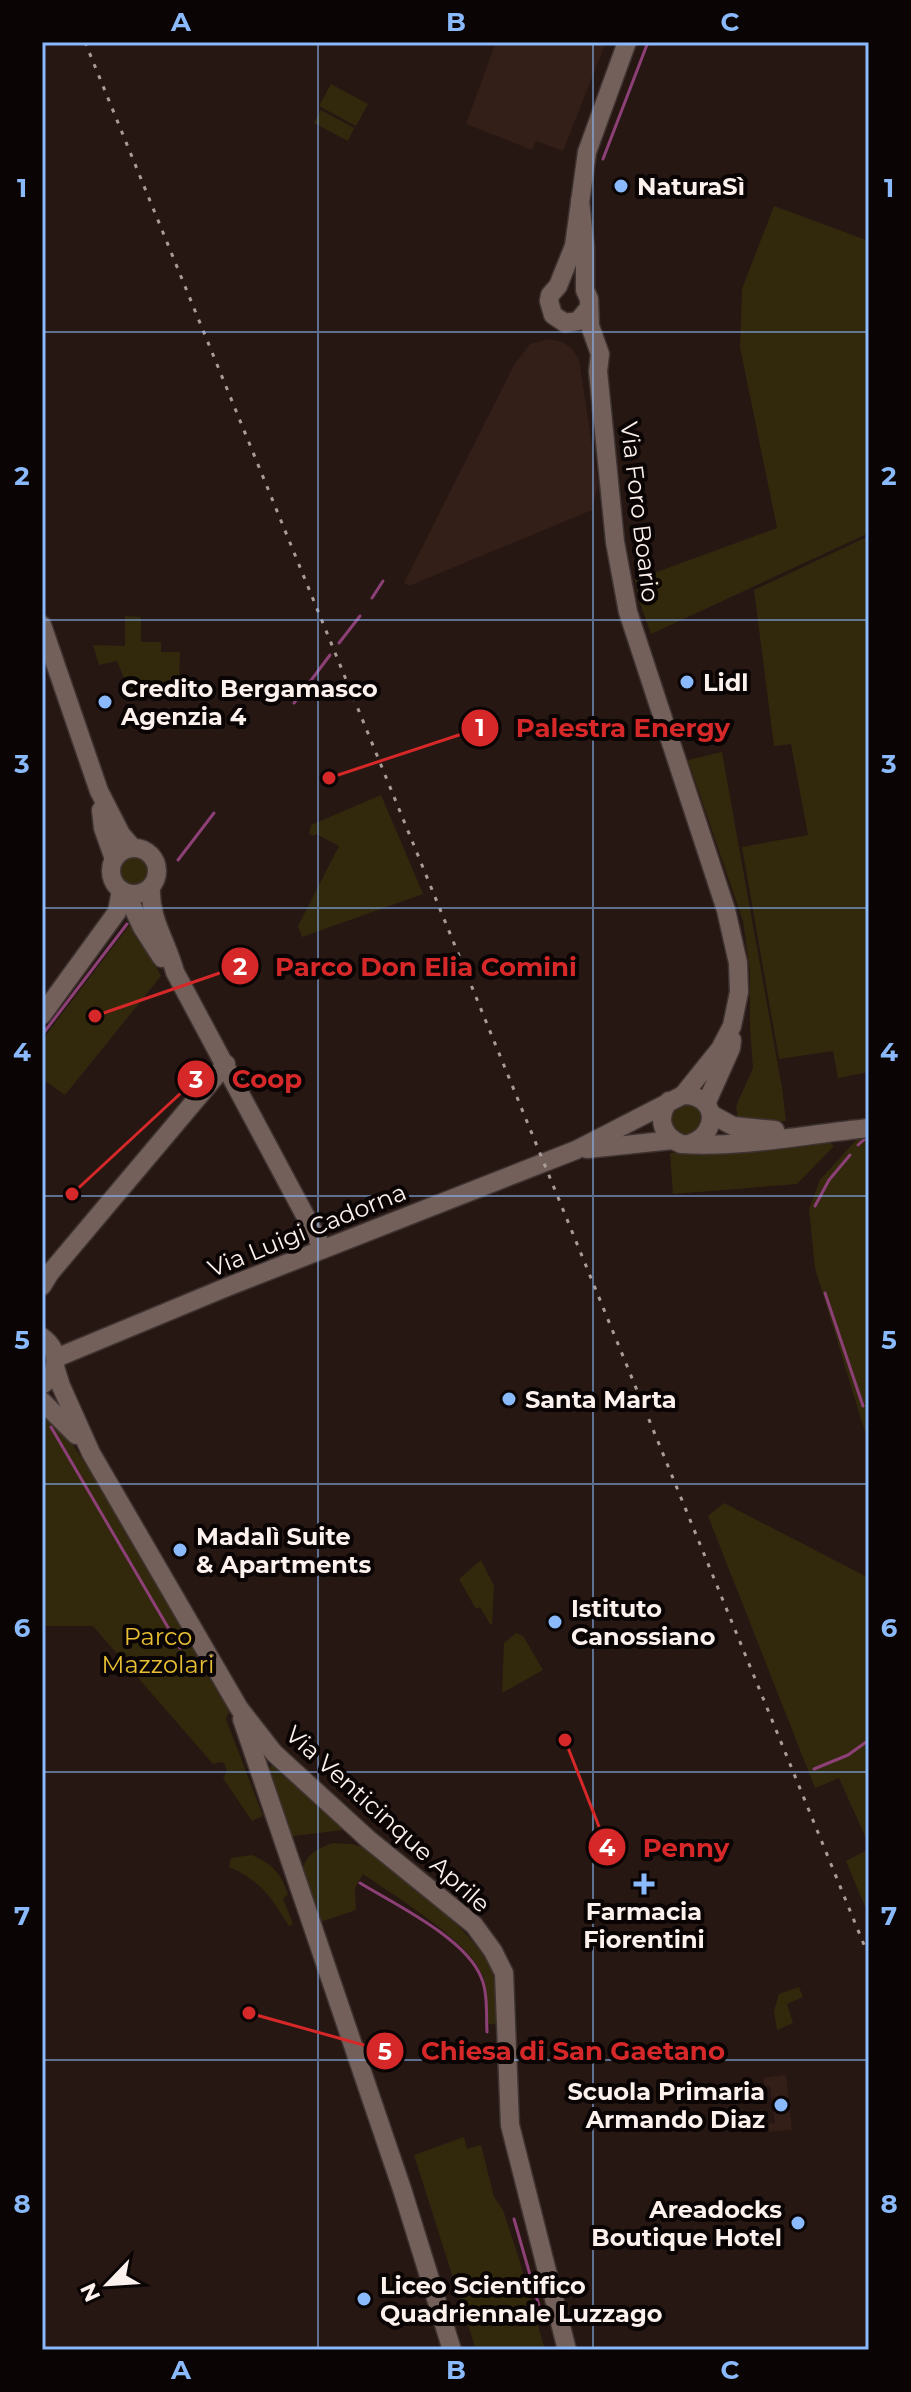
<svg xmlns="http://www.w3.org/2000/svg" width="911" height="2392" viewBox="0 0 911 2392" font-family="Montserrat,sans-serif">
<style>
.built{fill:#331e18}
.green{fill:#32290d}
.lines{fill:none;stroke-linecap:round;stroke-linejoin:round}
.stream{stroke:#8c4076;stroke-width:3}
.secondary-casing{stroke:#3e3331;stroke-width:21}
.secondary{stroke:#74605b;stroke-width:18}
.rail{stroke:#a99d99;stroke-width:3;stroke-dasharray:4 8;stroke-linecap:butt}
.grid{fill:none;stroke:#8abafc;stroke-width:2;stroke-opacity:0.55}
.poi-dot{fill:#8abafc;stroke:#0a0504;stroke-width:3}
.labels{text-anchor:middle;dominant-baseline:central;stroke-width:8;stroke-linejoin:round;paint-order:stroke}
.poi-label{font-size:24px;font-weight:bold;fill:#fcf1ed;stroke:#0a0504;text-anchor:start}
.street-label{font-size:24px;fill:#fcf1ed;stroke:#0a0504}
.park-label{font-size:24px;fill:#e8bf33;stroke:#0a0504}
.leader{fill:none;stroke:#d62828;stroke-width:3}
.callout-dot{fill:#d62828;stroke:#0a0504;stroke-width:3}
.mark-label{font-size:24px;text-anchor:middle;font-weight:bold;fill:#fff}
.callout-label{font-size:26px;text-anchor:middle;font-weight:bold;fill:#d62828;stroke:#0a0504;stroke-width:8;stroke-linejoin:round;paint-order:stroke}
.neatline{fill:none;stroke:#8abafc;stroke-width:3}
.grid-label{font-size:26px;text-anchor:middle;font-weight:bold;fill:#8abafc}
</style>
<rect width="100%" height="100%" fill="#261713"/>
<g class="built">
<polygon points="496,42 606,42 563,151 536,141 532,150 466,124"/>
<polygon points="549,339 562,342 571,348 579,359 598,485 592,510 409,586 404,583 514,365 530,344"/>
<polygon points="786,2075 792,2130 769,2132 768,2124 775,2123 770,2087 764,2086 763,2078"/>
</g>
<g class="green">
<polygon points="331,84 368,104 356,126 319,106"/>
<polygon points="321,110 354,128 348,141 314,123"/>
<polygon points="774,206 869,241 869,533 651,634 640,603 635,580 777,528 740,347 742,289"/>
<polygon points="869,536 869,1072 838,1078 833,1051 779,1059 742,847 808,835 791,744 774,746 754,590"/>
<polygon points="125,616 141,617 141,642 161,642 161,652 180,652 179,689 130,692 117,661 99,665 93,645 125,646"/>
<polygon points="722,752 782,1088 786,1121 744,1122 738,1120 736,1106 753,1068 750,1028 750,972 743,921 688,760"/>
<polygon points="381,795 423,894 302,937 298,926 339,846 316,834 314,836 309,834 311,825"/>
<circle cx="135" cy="871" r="16"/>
<polygon points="132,922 161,976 65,1095 45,1081 42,1084 42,1040"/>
<circle cx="686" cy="1119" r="16"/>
<polygon points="869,1137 869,1445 815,1268 809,1209 820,1180 858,1138"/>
<polygon points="829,1142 834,1146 797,1184 673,1194 670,1153"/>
<polygon points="42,1411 67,1436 98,1483 220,1693 229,1712 226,1719 263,1816 252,1821 223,1778 227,1771 224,1763 219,1762 213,1764 93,1626 42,1626"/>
<polygon points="724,1503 869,1578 869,1845 839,1778 815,1788 708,1516"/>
<polygon points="481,1560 494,1586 492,1624 490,1624 480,1607 476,1609 459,1579"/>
<polygon points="516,1633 523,1636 543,1670 502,1693 504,1643"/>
<polygon points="272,1765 281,1765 344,1827 343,1830 286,1837 264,1773"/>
<path d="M333,1843l19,1 13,4c34,28 116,86 128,126 4,16 3,34 4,50h-9c-1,-16 0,-35 -6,-50 -16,-35 -86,-77 -119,-100l-8,14 1,22 -39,13c-11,-37 -32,-64 16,-80z"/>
<polygon points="869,1849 869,1916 846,1861"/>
<path d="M252,1855c20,9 29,18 36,39l-5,5 10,25 -4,2c-17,-28 -29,-46 -60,-59l2,-9z"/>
<polygon points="799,1987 803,1997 787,2004 793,2023 777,2030 774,2011 779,1994"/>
<polygon points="464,2137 467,2149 481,2145 494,2197 503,2210 519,2259 545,2350 476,2350 414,2155"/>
</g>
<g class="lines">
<g class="stream">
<polyline points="603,159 648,42"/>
<polyline points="372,598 383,581"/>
<polyline points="339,643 360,616"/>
<polyline points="294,703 330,655"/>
<polyline points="178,860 214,813"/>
<polyline points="42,1035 127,924"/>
<polyline points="858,1145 867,1137"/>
<polyline points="815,1206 829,1180 850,1155"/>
<polyline points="825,1293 863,1406"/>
<polyline points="51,1427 180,1648"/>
<polyline points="814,1769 848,1755 869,1740"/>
<path d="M360,1883c36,22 105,55 121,94 7,16 5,37 6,55"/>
<polyline points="514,2219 543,2320"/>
</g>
<g class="secondary-casing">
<g id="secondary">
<polyline points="580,201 585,247 585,290 589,299 590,326 600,354 598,371 615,542 628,612 726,910 738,963 739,992 732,1026 720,1049 683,1095"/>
<polyline points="588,309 578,321 565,323 553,315 549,301 550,295 558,286 574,246 587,152 627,42"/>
<polyline points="42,625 99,791 121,834 133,848"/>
<polyline points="101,810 103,828 114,859"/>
<circle cx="134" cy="871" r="23"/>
<path d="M151,887c-2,31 16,55 24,85l148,277"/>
<polyline points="126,893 142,927 162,958"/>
<polyline points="42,1015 117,912 121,890"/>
<path d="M669,1101c-13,17 -7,35 12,43 63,4 126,-10 188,-16"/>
<polyline points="706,1104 731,1048 732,1040"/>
<polyline points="711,1114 733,1126 775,1130"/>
<polyline points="587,1149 673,1140"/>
<polyline points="42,1286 50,1273 226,1064"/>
<path d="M42,1337c18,13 18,35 0,48"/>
<path d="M56,1358l171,-71 349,-137 107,-55c34,-1 38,39 6,49"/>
<polyline points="55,1367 61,1386 91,1453 239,1708 274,1753 368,1839 474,1925 493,1951 504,1973 510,2125 567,2350"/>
<polyline points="42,1401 76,1435"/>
<polyline points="242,1719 402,2189 452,2350"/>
</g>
</g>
<use href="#secondary" class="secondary"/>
<polyline class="rail" points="85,42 869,1957"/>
</g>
<path class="grid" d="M318,42v2308M593,42v2308M42,332h827M42,620h827M42,908h827M42,1196h827M42,1484h827M42,1772h827M42,2060h827"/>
<g class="poi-dot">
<circle cx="621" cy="186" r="8"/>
<circle cx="687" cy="682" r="8"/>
<circle cx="105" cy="702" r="8"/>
<circle cx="509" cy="1399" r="8"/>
<circle cx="180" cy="1550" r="8"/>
<circle cx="555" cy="1622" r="8"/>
<path d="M640 1872h8v8h8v8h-8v8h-8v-8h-8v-8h8z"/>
<circle cx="781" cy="2105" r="8"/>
<circle cx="798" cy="2223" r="8"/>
<circle cx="364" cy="2299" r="8"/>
</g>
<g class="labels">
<g class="poi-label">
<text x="637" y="186">NaturaSì</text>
<text x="703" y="682">Lidl</text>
<text x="121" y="688">Credito Bergamasco<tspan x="121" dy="28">Agenzia 4</tspan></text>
<text x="525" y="1399">Santa Marta</text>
<text x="196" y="1536">Madalì Suite<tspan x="196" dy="28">&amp; Apartments</tspan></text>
<text x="571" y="1608">Istituto<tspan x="571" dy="28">Canossiano</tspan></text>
<text x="644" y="1911" text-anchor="middle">Farmacia<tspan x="644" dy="28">Fiorentini</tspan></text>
<text x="765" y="2091" text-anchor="end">Scuola Primaria<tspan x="765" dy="28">Armando Diaz</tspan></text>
<text x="782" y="2209" text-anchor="end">Areadocks<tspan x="782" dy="28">Boutique Hotel</tspan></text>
<text x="380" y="2285">Liceo Scientifico<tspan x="380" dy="28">Quadriennale Luzzago</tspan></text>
</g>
<g class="street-label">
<text transform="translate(640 512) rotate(83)">Via Foro Boario</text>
<text transform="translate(307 1230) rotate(-22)">Via Luigi Cadorna</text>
<text transform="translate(388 1819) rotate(42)">Via Venticinque Aprile</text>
</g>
<g class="park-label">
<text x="158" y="1636">Parco<tspan x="158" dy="28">Mazzolari</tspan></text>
</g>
</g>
<path class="leader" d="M329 778L480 728M95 1016L240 966M72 1194L196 1079M565 1740L607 1847M249 2013L385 2051"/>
<g class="callout-dot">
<circle cx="329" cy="778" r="8"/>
<circle cx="95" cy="1016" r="8"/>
<circle cx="72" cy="1194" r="8"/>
<circle cx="565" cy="1740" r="8"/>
<circle cx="249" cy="2013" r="8"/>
<circle cx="480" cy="728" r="20"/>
<circle cx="240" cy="966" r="20"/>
<circle cx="196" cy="1079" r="20"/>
<circle cx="607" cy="1847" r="20"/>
<circle cx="385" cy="2051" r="20"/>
</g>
<g class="mark-label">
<text x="480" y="736">1</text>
<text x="240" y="975">2</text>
<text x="196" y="1088">3</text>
<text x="607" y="1856">4</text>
<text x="385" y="2060">5</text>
</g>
<g class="callout-label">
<text x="623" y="737">Palestra Energy</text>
<text x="426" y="976">Parco Don Elia Comini</text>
<text x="267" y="1088">Coop</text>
<text x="686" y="1857">Penny</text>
<text x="573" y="2060">Chiesa di San Gaetano</text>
</g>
<rect width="911" height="2392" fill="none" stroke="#0a0504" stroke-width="88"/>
<g transform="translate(108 2284) rotate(245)" stroke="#0a0504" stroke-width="6" paint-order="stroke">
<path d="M0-6L14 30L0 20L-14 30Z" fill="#fcf1ed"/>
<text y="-12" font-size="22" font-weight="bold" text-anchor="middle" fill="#fcf1ed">N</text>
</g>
<rect x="44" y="44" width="823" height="2304" class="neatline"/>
<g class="grid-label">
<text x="181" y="31">A</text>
<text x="456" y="31">B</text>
<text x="730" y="31">C</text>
<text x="22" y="197">1</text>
<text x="889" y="197">1</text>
<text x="22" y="485">2</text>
<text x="889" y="485">2</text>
<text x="22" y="773">3</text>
<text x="889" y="773">3</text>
<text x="22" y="1061">4</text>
<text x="889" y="1061">4</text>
<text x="22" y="1349">5</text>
<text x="889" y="1349">5</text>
<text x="22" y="1637">6</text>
<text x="889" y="1637">6</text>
<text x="22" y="1925">7</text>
<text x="889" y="1925">7</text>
<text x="22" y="2213">8</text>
<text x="889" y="2213">8</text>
<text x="181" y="2379">A</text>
<text x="456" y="2379">B</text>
<text x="730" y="2379">C</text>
</g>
</svg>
